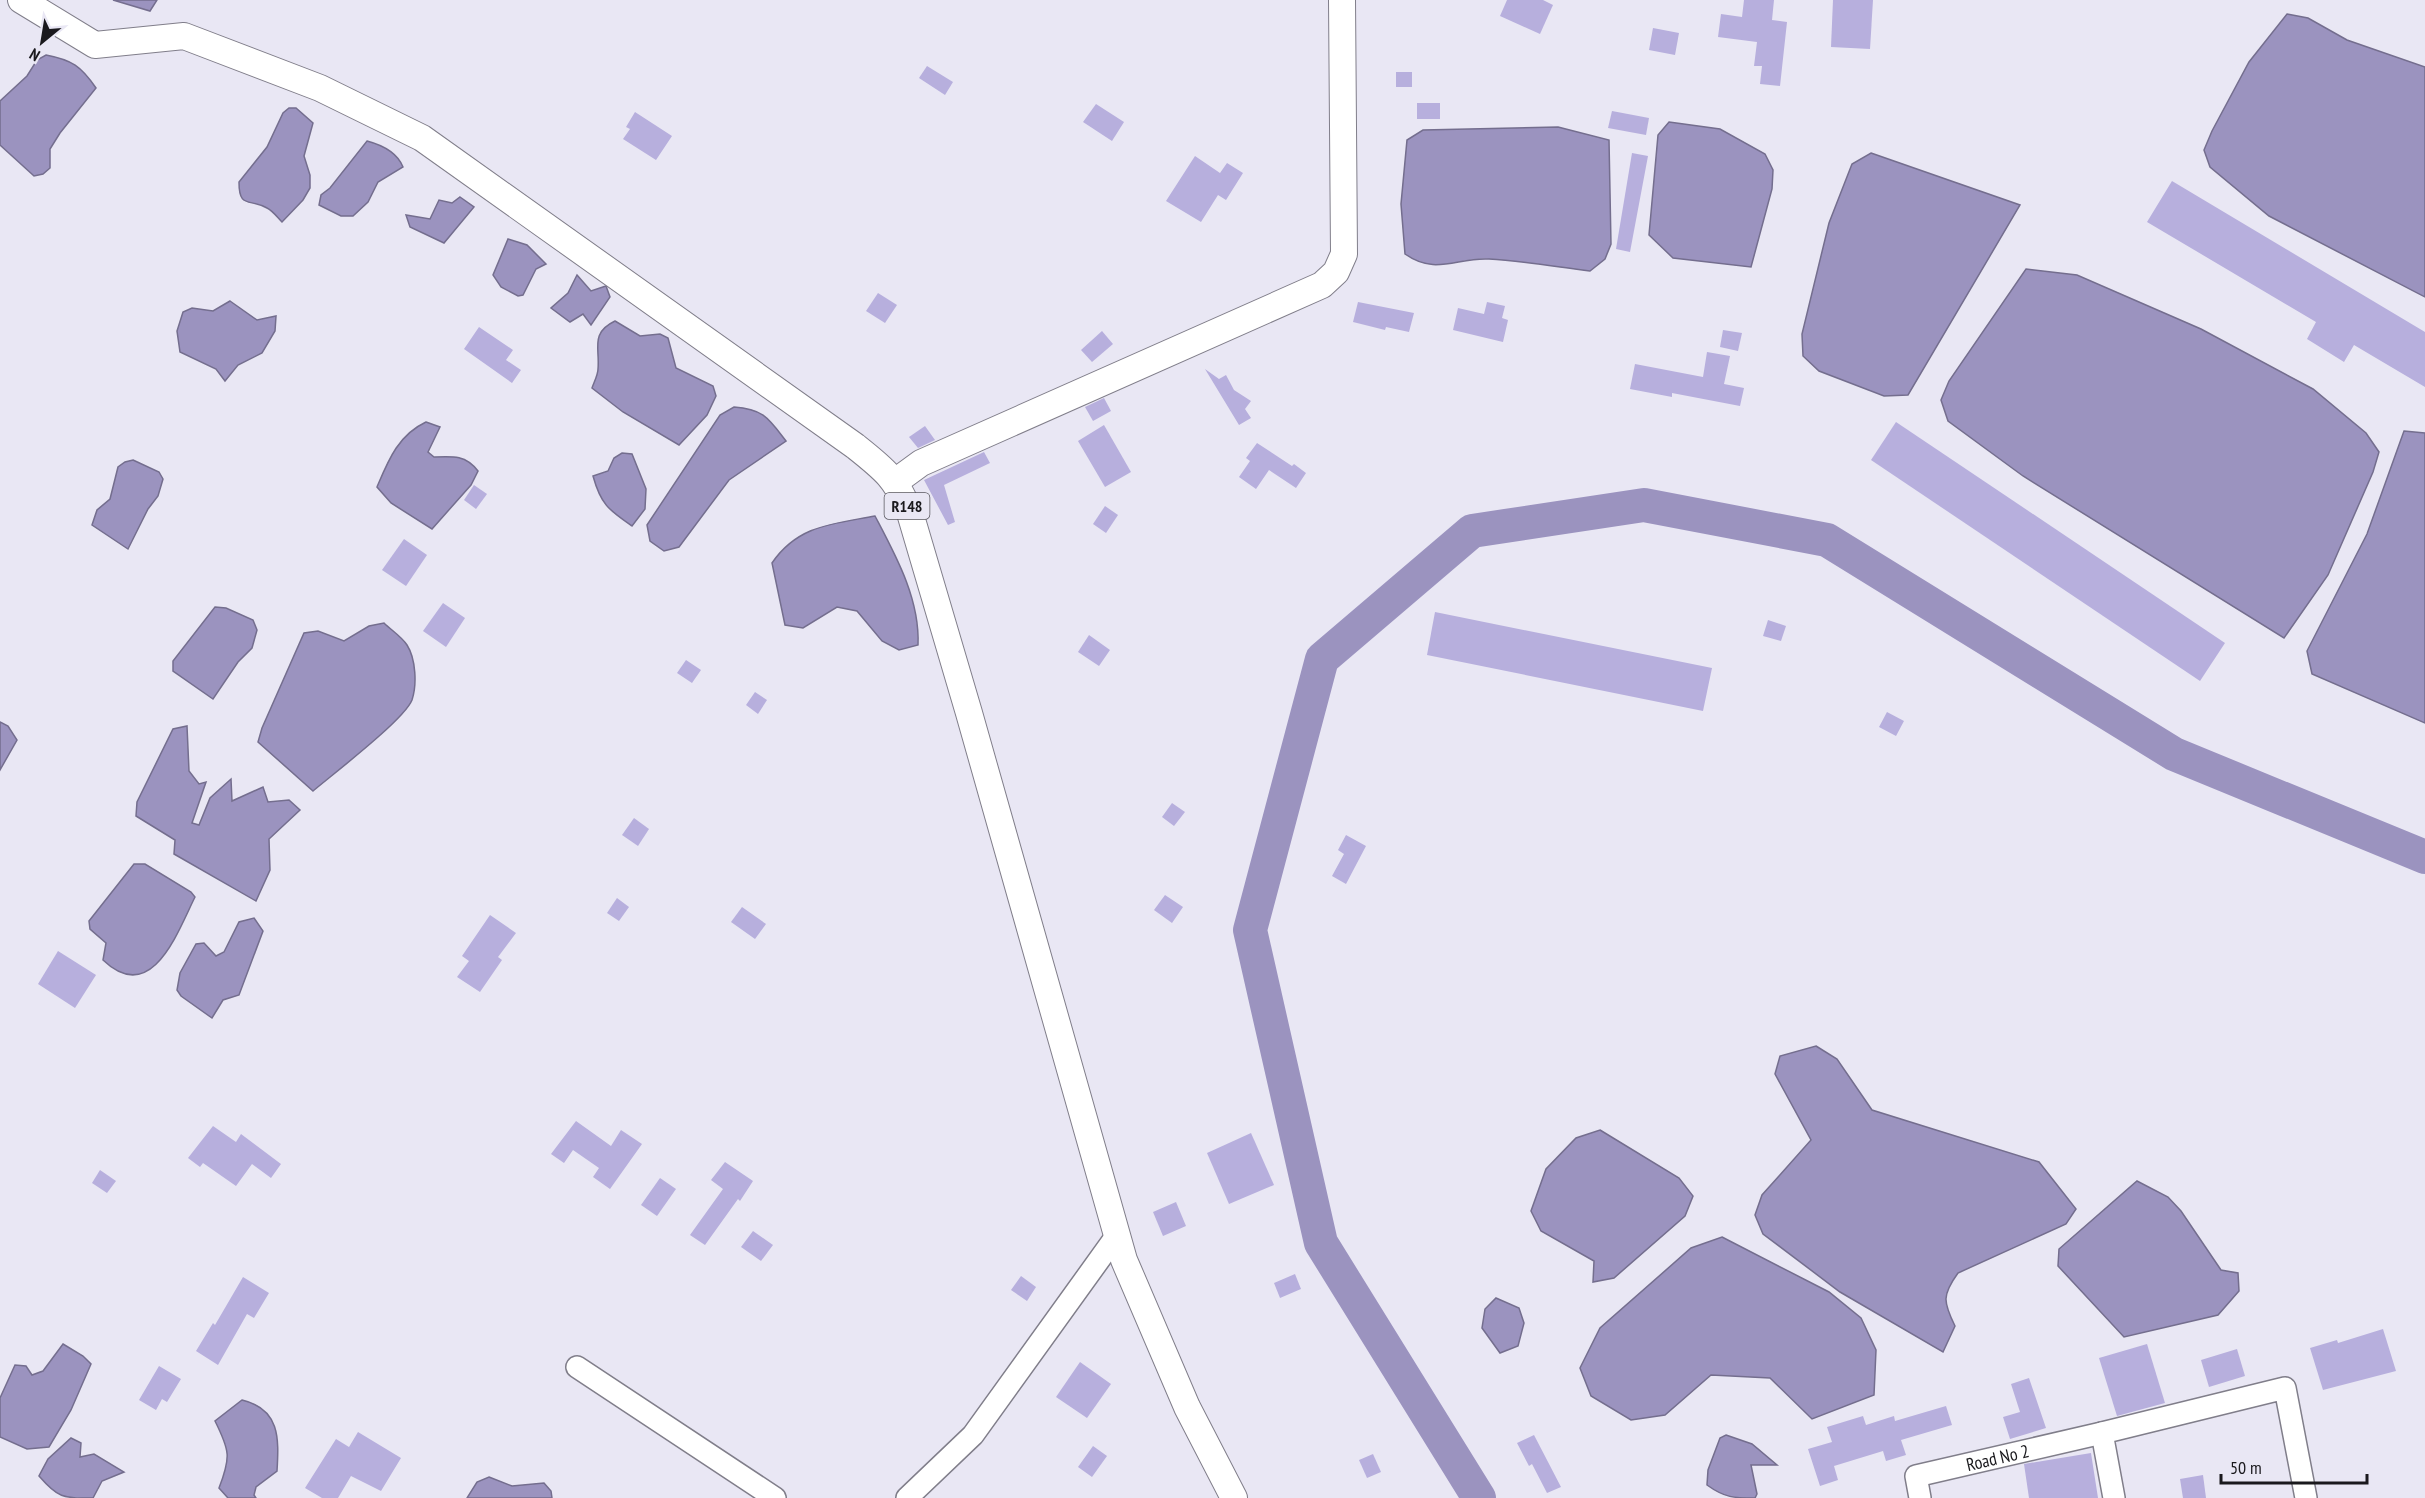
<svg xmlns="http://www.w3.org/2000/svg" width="2425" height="1498" viewBox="0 0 2425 1498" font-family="'PT Sans Narrow',sans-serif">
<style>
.water{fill:#9b93bf;stroke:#746e8e;stroke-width:1.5}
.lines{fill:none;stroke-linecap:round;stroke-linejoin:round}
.river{stroke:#9b93bf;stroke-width:34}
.building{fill:#b7afdd}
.minor-casing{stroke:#807e8a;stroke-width:24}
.major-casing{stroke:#807e8a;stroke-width:28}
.minor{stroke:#fff;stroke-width:21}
.major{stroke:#fff;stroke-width:26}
.labels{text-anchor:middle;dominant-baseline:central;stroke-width:5;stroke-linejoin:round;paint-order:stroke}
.shield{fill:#e9e7f4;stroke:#58575e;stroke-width:1.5}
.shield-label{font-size:16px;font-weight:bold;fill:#1a191d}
.street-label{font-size:18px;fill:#1a191d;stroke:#e9e7f4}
</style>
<rect width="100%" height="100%" fill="#e9e7f4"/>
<g class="water">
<polygon points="113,0 157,0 150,11"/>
<polygon points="2287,14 2308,18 2347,40 2425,67 2425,297 2269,216 2210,167 2204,150 2212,131 2249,62"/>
<path d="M46,55c26,5 35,11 50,33l-36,45 -10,16v19l-7,6 -9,2 -34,-31v-44l27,-25 10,-16z"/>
<path d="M289,108h7l17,15 -9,33 6,19v13l-7,12 -21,22c-5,-5 -9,-11 -15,-14 -18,-10 -28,1 -28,-26l28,-35 16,-34z"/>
<polygon points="1669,122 1720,129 1765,154 1773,170 1772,189 1751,267 1673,258 1649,235 1658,135"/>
<path d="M1558,127l51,13 2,104 -6,15 -15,12c-33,-4 -67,-10 -101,-12 -32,-2 -53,17 -84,-5l-4,-50 6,-64 16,-10z"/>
<path d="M367,141c15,4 30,11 36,26l-25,15 -10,20 -15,14h-12l-22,-11 2,-10 9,-7z"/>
<polygon points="1871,153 2020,205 1908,395 1884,396 1819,371 1803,356 1802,334 1829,223 1852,164"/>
<polygon points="460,197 474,207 444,243 410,227 406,215 430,219 439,200 452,203"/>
<polygon points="508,239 527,245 546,264 536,269 523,295 518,296 501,287 493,275"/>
<polygon points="2026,269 2077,275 2201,329 2313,389 2366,433 2379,452 2373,472 2328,575 2284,638 2023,476 1948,421 1941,400 1949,381"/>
<polygon points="577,275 591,291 606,286 610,297 591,325 583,314 570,322 551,308 568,293"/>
<polygon points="230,301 257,320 276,316 275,331 262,353 238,365 225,381 216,369 180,352 177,331 183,312 192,308 213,311"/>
<path d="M615,321l25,15 20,-2 8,4 8,30 37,18 3,10 -9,19 -28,30 -56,-33 -31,-24c2,-6 6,-13 6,-19 2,-21 -8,-36 17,-48z"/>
<path d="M734,407c30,2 35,12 52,34l-57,39 -50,67 -15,4 -14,-10 -3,-16 73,-110z"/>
<path d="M426,422l14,5 -12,25 6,5c19,-1 32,-2 44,14l-7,14 -39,44 -41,-26 -14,-16c11,-26 21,-52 49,-65z"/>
<polygon points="2404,431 2425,433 2425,723 2312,674 2307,651 2367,534"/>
<path d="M622,453l10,1 14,35 -1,20 -13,17c-23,-16 -31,-21 -39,-50l15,-5 6,-13z"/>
<polygon points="133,460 159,472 163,479 158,496 148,509 128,549 92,525 97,510 110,499 118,467 125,462"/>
<path d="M875,516c21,40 45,83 43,129l-19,5 -17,-9 -25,-30 -20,-4 -34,21 -18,-3 -13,-62c26,-38 61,-39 103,-47z"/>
<polygon points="215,607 226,608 253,620 257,630 252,648 238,662 213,699 173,671 173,661"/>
<path d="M384,623c7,7 18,14 23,22 9,14 10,40 5,55 -8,20 -79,74 -99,91l-55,-49 4,-14 42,-95 14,-2 26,10 25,-15z"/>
<polygon points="0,722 8,726 17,740 0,770"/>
<polygon points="187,726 189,771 199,784 206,782 192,823 199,825 210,798 231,779 232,801 263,787 268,802 289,800 300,810 269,839 270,870 256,901 174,854 175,840 136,816 137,802 173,729"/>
<path d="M134,864h11l46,28 4,5c-17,34 -43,110 -92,63l3,-17 -16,-14 -1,-8z"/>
<polygon points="254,918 263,931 239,995 223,1000 212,1018 181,996 177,990 180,973 196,944 204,943 216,956 224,952 239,922"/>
<path d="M1816,1046l21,13 35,51 167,52 37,47 -10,15 -108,49c-16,22 -15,29 -3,53l-12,26 -103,-60 -77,-58 -8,-19 7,-20 49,-55 -36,-66 5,-18z"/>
<polygon points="1600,1130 1679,1178 1693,1196 1685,1216 1614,1278 1593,1282 1594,1261 1541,1231 1531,1211 1546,1169 1576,1138"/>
<polygon points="2137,1181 2168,1197 2181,1211 2221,1270 2238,1273 2239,1291 2218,1315 2124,1337 2058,1266 2059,1249"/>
<polygon points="1722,1237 1829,1292 1861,1318 1876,1350 1874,1395 1812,1419 1770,1378 1711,1375 1665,1415 1631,1420 1591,1396 1580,1368 1600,1328 1691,1248"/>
<polygon points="1496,1298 1519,1308 1524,1323 1518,1346 1500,1353 1482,1328 1485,1309"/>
<polygon points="63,1344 83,1356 91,1364 71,1410 49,1447 27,1449 0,1437 0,1398 15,1365 26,1366 32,1375 43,1371"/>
<path d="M242,1400c38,9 37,38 35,71l-21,16 -2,8 2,3h-28l-9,-10c12,-31 11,-37 -4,-67z"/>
<path d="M1726,1435l26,9 25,21h-26l6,29 -2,4c-21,0 -30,0 -48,-13l1,-15 12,-32z"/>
<path d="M71,1438l10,5 -1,14 14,-3 30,18 -22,9 -9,17c-31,0 -35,0 -54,-22l9,-17z"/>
<polygon points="489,1477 512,1486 544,1483 551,1491 552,1498 467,1498 477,1482"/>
</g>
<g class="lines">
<polyline class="river" points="1479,1498 1321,1243 1250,930 1322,659 1472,531 1644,505 1827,540 2174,754 2425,857"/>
</g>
<g class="building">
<polygon points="1507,0 1543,0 1553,5 1540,34 1500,16"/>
<polygon points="1744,0 1774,0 1772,20 1787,22 1780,86 1760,84 1762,66 1754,66 1757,42 1718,37 1721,14 1742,17"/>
<polygon points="1833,0 1873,0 1870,49 1831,47"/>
<polygon points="1653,28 1679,33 1675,55 1649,50"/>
<polygon points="927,66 953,82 945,95 919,78"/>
<rect x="1396" y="72" width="16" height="15"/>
<rect x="1417" y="103" width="23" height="16"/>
<polygon points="1096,104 1124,122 1112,141 1083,122"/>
<polygon points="1612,111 1649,118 1646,135 1608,128"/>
<polygon points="635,112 672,136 656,160 623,139 630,129 626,127"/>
<polygon points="1632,153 1648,156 1630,252 1616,249"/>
<polygon points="1195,156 1220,173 1227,163 1243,173 1226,200 1218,195 1201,222 1166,201"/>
<polygon points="2172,181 2425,332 2425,387 2354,345 2344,362 2307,339 2316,322 2147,222"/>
<polygon points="878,293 897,305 885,323 866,311"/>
<polygon points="1358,302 1414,313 1409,332 1386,327 1385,330 1353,322"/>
<polygon points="1487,302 1505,306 1502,318 1508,320 1503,342 1453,330 1458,308 1484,314"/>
<polygon points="479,327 513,350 506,360 521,370 512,383 464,349"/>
<polygon points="1723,330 1742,333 1738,351 1720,347"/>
<polygon points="1102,331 1113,344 1092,362 1081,350"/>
<polygon points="1707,352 1730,356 1724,384 1744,388 1740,406 1672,393 1672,397 1630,389 1635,364 1703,377"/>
<polygon points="1205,369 1219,379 1226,375 1234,390 1251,401 1245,409 1251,418 1239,425"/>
<polygon points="1104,398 1111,411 1093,421 1085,407"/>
<polygon points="1896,422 2225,643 2200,681 1871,460"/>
<polygon points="1104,425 1131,472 1105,487 1078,441"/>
<polygon points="925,426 935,440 918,448 909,437"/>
<polygon points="1257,443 1292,466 1294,464 1306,473 1296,488 1269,470 1256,489 1239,477 1250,461 1246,458"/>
<polygon points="984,452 990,463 944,485 955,522 948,525 924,480"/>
<polygon points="474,485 487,494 476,509 464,500"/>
<polygon points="1105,506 1118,515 1106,533 1093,524"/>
<polygon points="404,539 427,555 406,586 382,570"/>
<polygon points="443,603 465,618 446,647 423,631"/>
<polygon points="1435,612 1712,668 1703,711 1427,655"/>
<polygon points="1768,620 1786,626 1781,641 1763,636"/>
<polygon points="1089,635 1110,650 1099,666 1078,652"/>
<polygon points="686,660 701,670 692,683 677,673"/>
<polygon points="755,692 767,700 758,714 746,705"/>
<polygon points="1887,712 1904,721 1896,736 1879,727"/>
<polygon points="1172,803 1185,812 1174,826 1162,817"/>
<polygon points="634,818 649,829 638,846 622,835"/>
<polygon points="1346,835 1366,846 1346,884 1332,876 1344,854 1338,850"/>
<polygon points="1165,895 1183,907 1172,923 1154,910"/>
<polygon points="617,898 629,907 619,921 607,913"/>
<polygon points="742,907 766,924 755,939 731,922"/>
<polygon points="490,915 516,933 498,957 502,960 480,992 457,977 469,961 462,956"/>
<polygon points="58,951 96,975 75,1008 38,984"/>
<polygon points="576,1121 611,1146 621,1130 642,1144 610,1189 593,1177 599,1168 573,1150 564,1163 551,1154"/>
<polygon points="213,1126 236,1142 241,1134 281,1164 271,1178 252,1164 236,1186 203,1163 200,1167 188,1158"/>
<polygon points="1251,1133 1274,1185 1229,1204 1207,1153"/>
<polygon points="725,1162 753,1181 740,1201 738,1199 705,1245 690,1235 723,1189 711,1180"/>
<polygon points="100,1170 116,1181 107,1193 92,1183"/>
<polygon points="660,1178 676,1189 657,1216 641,1205"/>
<polygon points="1176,1202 1186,1226 1163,1236 1153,1212"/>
<polygon points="753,1231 773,1245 761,1261 741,1247"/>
<polygon points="1295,1274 1301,1289 1280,1298 1274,1283"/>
<polygon points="1021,1276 1036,1287 1027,1301 1011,1290"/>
<polygon points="243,1277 269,1293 254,1318 247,1314 218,1365 196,1351 213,1323 215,1325"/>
<polygon points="2383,1329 2396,1371 2323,1390 2310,1348 2337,1340 2338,1343"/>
<polygon points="2147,1344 2165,1403 2117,1416 2099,1358"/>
<polygon points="2237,1349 2245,1376 2209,1387 2201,1360"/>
<polygon points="1080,1362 1111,1384 1087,1418 1056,1397"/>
<polygon points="159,1366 181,1379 167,1402 162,1399 156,1410 139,1400"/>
<polygon points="2029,1378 2046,1428 2010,1439 2003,1417 2020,1412 2011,1384"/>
<polygon points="1946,1406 1952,1425 1901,1440 1906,1455 1886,1461 1883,1451 1834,1466 1838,1480 1820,1486 1808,1449 1832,1442 1827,1427 1863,1416 1866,1425 1894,1416 1895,1421"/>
<polygon points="358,1432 401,1458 381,1491 351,1476 338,1498 322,1498 305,1488 336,1439 349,1447"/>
<polygon points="1534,1435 1561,1487 1547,1493 1532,1464 1529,1466 1517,1443"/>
<polygon points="1093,1446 1107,1456 1092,1477 1078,1467"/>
<polygon points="2091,1453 2098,1498 2029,1498 2024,1464"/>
<polygon points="1373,1454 1381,1472 1367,1478 1359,1460"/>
<polygon points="2203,1475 2206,1498 2183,1498 2180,1479"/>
</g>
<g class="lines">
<g class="minor-casing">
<g id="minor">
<polyline points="577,1367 775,1498"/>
<polyline points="907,1498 973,1435 1117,1235"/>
<path id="s1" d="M1920,1498l-4,-22 186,-43"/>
<polyline points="2114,1498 2102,1433 2285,1388 2306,1498"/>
</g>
</g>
<g class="major-casing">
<g id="major">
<path d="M21,0l74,45 89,-9 136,52 102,50 433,308c29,23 41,32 55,67l59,200 155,547 63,147 47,91"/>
<polyline points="895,482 921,463 1322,285 1336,272 1344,254 1342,0"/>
</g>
</g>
<use href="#minor" class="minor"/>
<use href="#major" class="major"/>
</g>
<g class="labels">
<rect class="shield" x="884.5" y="493" width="45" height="26" rx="4.5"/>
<g class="shield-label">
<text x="907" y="506">R148</text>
</g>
<g class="street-label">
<text stroke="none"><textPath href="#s1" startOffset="106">Road No 2</textPath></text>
</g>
</g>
<g transform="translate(42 42) rotate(210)" stroke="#e9e7f4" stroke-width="4.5" paint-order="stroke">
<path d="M0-4.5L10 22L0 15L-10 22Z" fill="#1a191d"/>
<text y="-9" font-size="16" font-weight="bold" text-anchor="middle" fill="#1a191d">N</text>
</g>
<path d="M2221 1474v9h146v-9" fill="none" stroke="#1a191d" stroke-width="3"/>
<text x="2230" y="1474" font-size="18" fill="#1a191d" stroke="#e9e7f4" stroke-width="4.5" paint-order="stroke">50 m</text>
</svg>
